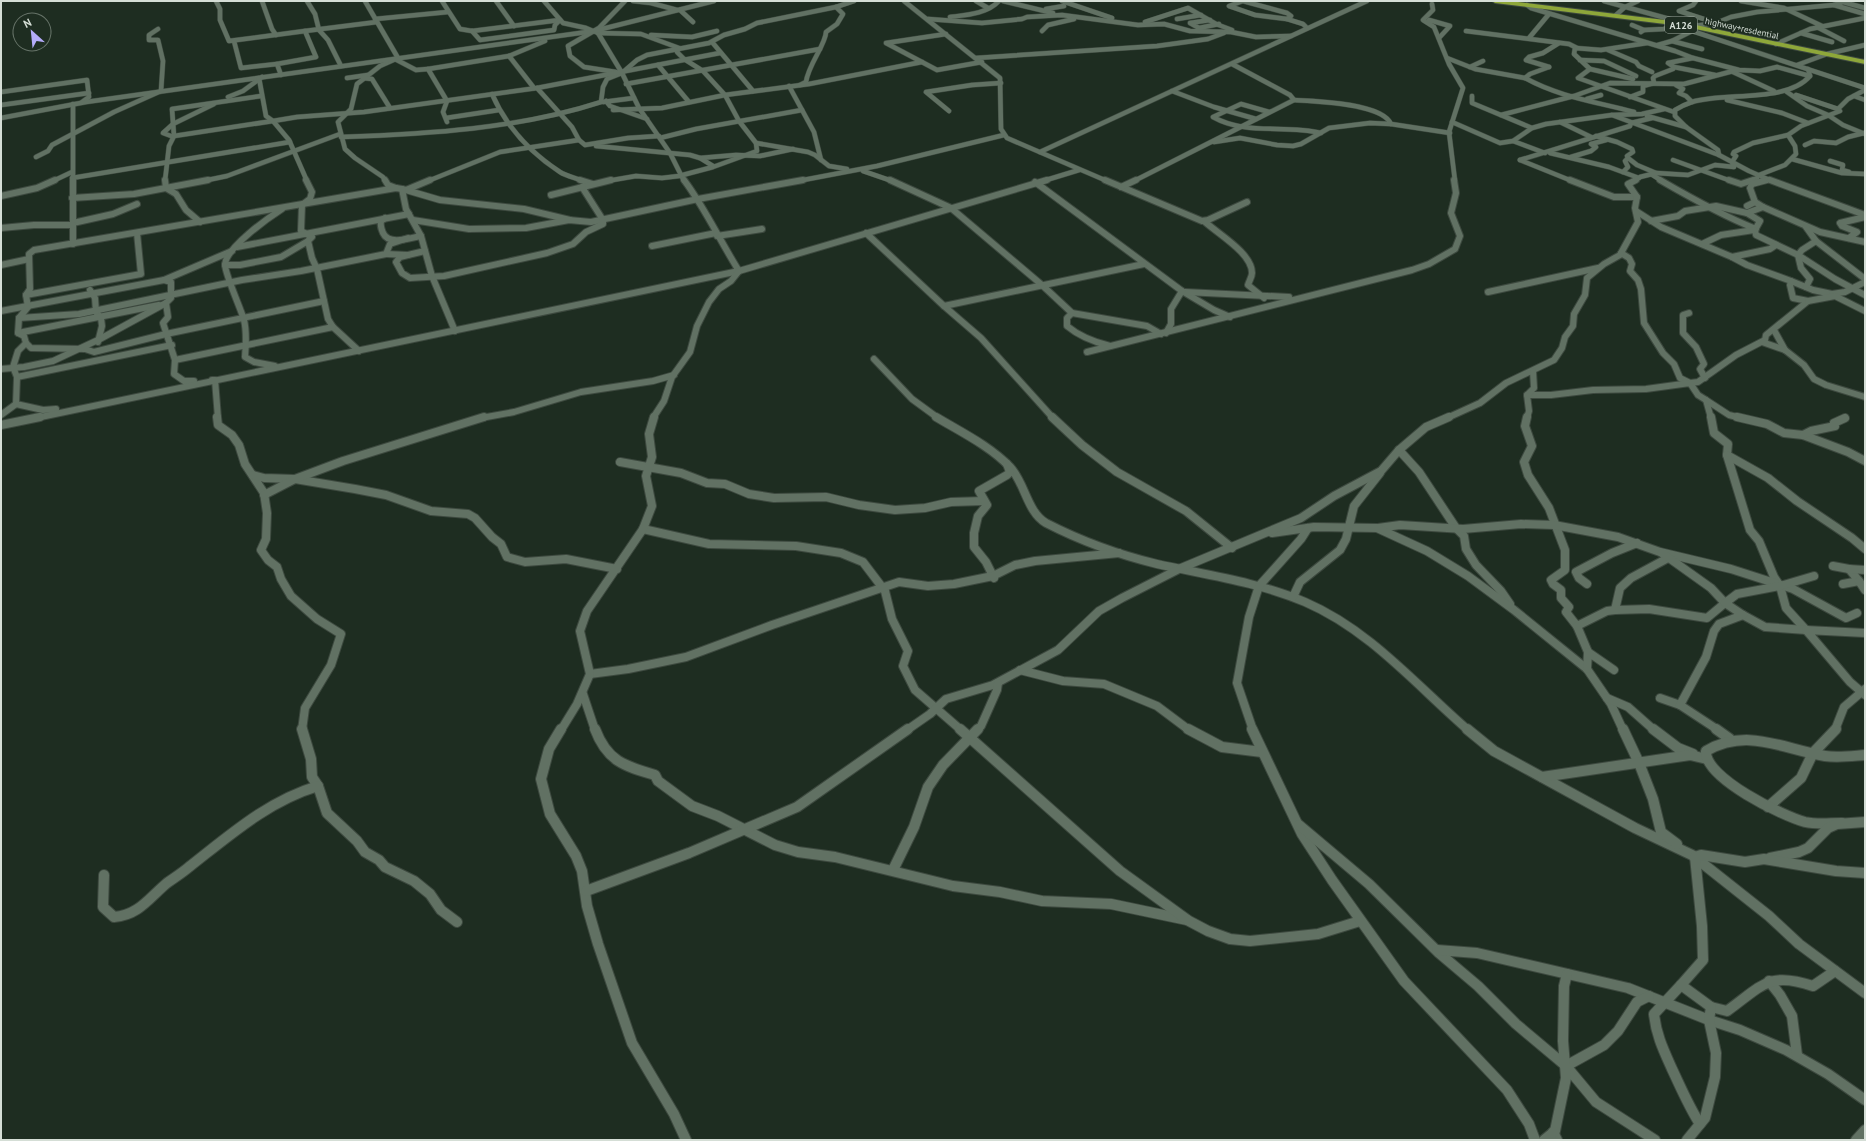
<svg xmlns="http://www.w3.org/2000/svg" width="1866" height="1141" viewBox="0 0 1866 1141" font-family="'PT Sans',sans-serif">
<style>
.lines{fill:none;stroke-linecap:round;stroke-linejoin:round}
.street-far3-casing{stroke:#3d493f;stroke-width:5.5}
.street-far2-casing{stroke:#3d493f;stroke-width:8}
.street-far1-casing{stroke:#3d493f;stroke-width:10}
.street-casing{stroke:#3d493f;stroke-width:12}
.highway-casing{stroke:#3d493f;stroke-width:2}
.street-far3{stroke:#617163;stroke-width:4.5}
.street-far2{stroke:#617163;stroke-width:6}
.street-far1{stroke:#617163;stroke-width:8}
.street{stroke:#617163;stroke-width:10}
.highway{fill:#8ea73a;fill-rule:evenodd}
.labels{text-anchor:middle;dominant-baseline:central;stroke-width:4;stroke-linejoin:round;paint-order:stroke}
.far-street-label{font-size:9px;fill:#d5ded6;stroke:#1e2d21}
.shield{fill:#1e2d21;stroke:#9ea9a0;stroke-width:1}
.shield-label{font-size:10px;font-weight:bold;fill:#d5ded6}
</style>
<rect width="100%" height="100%" fill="#1e2d21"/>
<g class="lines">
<g class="street-far3-casing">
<g id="street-far3">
<polyline points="216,1 220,9 220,20 229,41 305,31 316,57 277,64 281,75"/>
<polyline points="262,1 272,29 276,35"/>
<polyline points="307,1 315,14 319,30 328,40 341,66"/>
<polyline points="365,1 398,58 380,66 357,84 351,109 338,122 345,149 355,158 383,177 385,181"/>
<polyline points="442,1 460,29 472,31 560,20"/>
<polyline points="496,1 514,26"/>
<polyline points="544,1 563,23 586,28 598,33 622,73 639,108 670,153 684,181"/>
<polyline points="633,1 651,3 677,10"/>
<polyline points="904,1 1000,78 1001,129 1007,138 1107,181"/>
<polyline points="976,1 988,8"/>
<polyline points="1003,1 1053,13"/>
<polyline points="1062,1 1112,18"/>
<polygon points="1243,1 1287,13 1291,16 1287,19 1255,15 1229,6"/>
<polyline points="1604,1 1684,23"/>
<polyline points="1696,1 1693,5 1679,11 1710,21"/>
<polyline points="1741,1 1784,8 1822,26"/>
<polyline points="1432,4 1433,10 1423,20 1434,27 1449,64 1463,88 1449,132 1455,181"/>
<polyline points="1527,5 1531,8 1675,51 1693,58 1739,70 1760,71 1777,67 1810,76"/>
<polyline points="1865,8 1843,2 1834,5 1865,14"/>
<polyline points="1046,9 1064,6"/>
<polyline points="680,10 693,22"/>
<polyline points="1616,15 1625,7 1638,1"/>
<path d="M950,17c16,-2 37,-3 49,-16"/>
<polyline points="375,19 448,12"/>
<polyline points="928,19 982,23 1022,19 1027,17 1062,15 1138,25 1164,24 1190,31 1231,32 1256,37 1291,36"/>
<polyline points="1177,19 1201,15"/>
<polyline points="1287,19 1303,24 1307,28"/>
<polyline points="1210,20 1190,23 1199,28 1219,24"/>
<polyline points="1429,20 1450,26 1439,38"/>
<polyline points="1145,22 1188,8 1216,24 1232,30"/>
<polyline points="1632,25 1644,30 1641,32"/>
<polyline points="1817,27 1844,41"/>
<polyline points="1644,30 1664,29 1675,24"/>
<polyline points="305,31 377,22"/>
<polyline points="472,31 480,40 554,30 555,25 560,20"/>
<polyline points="1042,31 1048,25 1074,19"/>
<polyline points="1466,31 1569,44 1577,48"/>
<polyline points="1692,31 1865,88"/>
<polyline points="598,33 641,34 679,48 677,52 684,59 703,71 725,95 739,121 756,143 757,151 713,167 679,176 662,178 636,176 607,181"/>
<polyline points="1801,33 1832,42"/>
<polyline points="946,34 886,43 937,70 982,62"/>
<polyline points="651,35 692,37 717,31"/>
<polyline points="1529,38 1549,14"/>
<polyline points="234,41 241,68 277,64"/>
<polyline points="1672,41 1702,49"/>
<polyline points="712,42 753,91"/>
<polyline points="1647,43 1601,50 1575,48 1574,54 1590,69 1578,78 1674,112"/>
<polyline points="1776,44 1810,29 1865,18"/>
<polyline points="1658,45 1672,41 1692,31 1694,26 1716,23 1731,17 1757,12 1834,5"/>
<polyline points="1608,50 1636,62 1639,66 1652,72"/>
<polyline points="509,56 534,88"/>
<polyline points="976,58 1157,46 1208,39 1224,33"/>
<polyline points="1447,58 1475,69 1525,78"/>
<polyline points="395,59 416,70 428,69"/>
<polyline points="1580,60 1604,61 1636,76"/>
<polyline points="658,65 689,102"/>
<polyline points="1797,65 1827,54 1865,45"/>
<polyline points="1470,67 1483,61"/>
<path d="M1549,67l-19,7 -5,4c34,19 72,24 109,34"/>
<polyline points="1549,67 1526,60 1529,57 1543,53 1559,43"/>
<polyline points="1674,67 1715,75"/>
<polyline points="1590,69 1633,79"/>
<polyline points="616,72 584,67 570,56 568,46 599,28 625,1"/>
<polyline points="1733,72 1774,91"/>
<polyline points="347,78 368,75"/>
<polyline points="363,78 372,79 390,108"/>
<polyline points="626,84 820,49"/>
<path d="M800,85l6,-3c2,-17 20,-38 20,-50l11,-8 6,-10 -7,-7"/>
<polyline points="1676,85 1683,89 1679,93 1686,96 1692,102"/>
<polyline points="789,86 814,132 821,160"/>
<polyline points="537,88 572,127 579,140"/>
<polyline points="1172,91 1214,107 1256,119"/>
<polyline points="1,92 87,80 89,97 82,102"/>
<polyline points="1787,92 1807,106 1828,115 1843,125 1865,134"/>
<path d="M492,94c14,32 39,59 68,78 6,4 16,6 23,9"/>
<polyline points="1796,95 1838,109"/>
<polyline points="1472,96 1472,103 1532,128"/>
<polyline points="1854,96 1865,100"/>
<polyline points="228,97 243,91 262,77"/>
<polyline points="1630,97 1643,92 1643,86 1654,83 1653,78 1655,76 1673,69 1674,67 1668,63 1693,58"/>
<polyline points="1587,99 1601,95"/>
<path d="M1294,100c22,1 88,3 97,24l59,9"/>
<polyline points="1727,100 1782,113 1808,123"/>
<polyline points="447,101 428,69 509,56 545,41"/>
<polyline points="447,101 443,112 447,122"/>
<polyline points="606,101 610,106 647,119"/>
<polyline points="603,102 634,98"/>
<polyline points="73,104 73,181"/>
<polyline points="1,105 89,93"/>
<polyline points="613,110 662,108 725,95 809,84 922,62"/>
<polyline points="949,111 926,92 972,85 1001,83"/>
<path d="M1269,112l-28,-8 -28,13c34,19 72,7 108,16"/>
<polyline points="1501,115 1574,96 1610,83 1684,84 1737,70"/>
<polyline points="1612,115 1719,155 1749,171 1772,181"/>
<polyline points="1647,116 1686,127"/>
<polyline points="1,118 86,102 594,31 714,1"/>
<polyline points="446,118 499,110"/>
<polyline points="1452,122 1500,143 1513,141 1532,128 1546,124 1612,115 1642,114 1664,109"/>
<polyline points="1560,122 1591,137"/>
<polyline points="171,136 163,133 173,124 214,104"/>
<polyline points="174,136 273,121 266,116 259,78"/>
<polyline points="1596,136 1617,142 1632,149 1633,152 1627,156 1628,158 1625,161 1628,167 1623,172"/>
<path d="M341,137c86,-3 177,-8 260,-35l2,-15 4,-8 15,-6 15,-13 10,-5 62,-12 15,-8 21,-6 12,-6 79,-16 18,-6"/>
<polyline points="660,138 696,129 802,110"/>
<polyline points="1513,141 1545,153"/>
<polyline points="1214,142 1240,138 1277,145 1293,146 1301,144 1329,128 1370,123 1391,124"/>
<polyline points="756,143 808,152 815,155 829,166 847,169"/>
<polyline points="1805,145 1814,141 1836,143 1848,137 1864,133"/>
<polyline points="596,146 690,155 700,158 713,166"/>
<polyline points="1040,152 1367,1"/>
<polyline points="1550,153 1609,167 1639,178"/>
<path d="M1719,155l-1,-5 -32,-23 -11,-11v-6c5,-3 11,-6 17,-8 33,-10 95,1 118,-26l-2,-7"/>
<polyline points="36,157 48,151 52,145 114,112 161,91 163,61 158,40 149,40 149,35 158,29"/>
<polyline points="1571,157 1591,151 1596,147 1591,144 1606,140"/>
<polyline points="700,158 736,155 760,156 793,149"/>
<polyline points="1628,158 1637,165 1656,173"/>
<polyline points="1792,159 1842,173 1865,174"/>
<polyline points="1520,160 1630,126 1631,123 1652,118"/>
<polyline points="1520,160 1572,181"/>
<polyline points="1673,160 1731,181"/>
<polyline points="1830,161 1843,165 1842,170 1849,172"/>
<polyline points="863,171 892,181"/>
<polyline points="1651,174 1662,181"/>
<polyline points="1759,175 1785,165 1796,154 1795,146 1788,135"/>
<polyline points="72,178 290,142"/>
<polyline points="53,181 72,172"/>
<polyline points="165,181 169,146 174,136 172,109 261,96"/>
<polyline points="203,181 227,176 340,134"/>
<polyline points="307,181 289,140 273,121 297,117 364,112 537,88 720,53"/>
<polyline points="428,181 500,152 579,140 585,145 628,138 659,136"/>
<polyline points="798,181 877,166 1004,135"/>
<polyline points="1043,181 1079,170"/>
<polyline points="1134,181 1294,100 1290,95 1232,64"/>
<polyline points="1634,181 1640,177 1656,173 1688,175 1715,165 1734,167 1732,162 1736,156 1733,154 1734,152 1753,143 1788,135 1801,126 1840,111 1838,109 1848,99 1865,90"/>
<polyline points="1750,181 1757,178"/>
<polyline points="1764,181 1769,179"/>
</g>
</g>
<g class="street-far2-casing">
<g id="street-far2">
<polyline points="73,180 73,244"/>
<polyline points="165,180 166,188 176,194 186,210 200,222"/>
<polyline points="306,180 312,192 310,199 302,205 301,231 312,237 308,241 312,258 317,269 328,319 333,327 359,351"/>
<polyline points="385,180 388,185 396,188"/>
<polyline points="580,180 593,184"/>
<path d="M684,180c21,28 36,61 55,91"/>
<polyline points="890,180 951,208 1042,285 1072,313 1147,326 1161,334"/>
<polyline points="1105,180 1202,221 1208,220 1247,202"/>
<polyline points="1570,180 1614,197 1637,197"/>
<path d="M1660,180c31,18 63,36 96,49"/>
<polyline points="1729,180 1741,184 1753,180"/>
<polyline points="1767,180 1752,184 1750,188 1755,202 1763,207 1747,213 1760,221 1755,230 1756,235 1798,255 1835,279 1865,295"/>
<polyline points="1770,180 1865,215"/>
<polyline points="1035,182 1182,291 1214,310 1230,317"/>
<polyline points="1121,187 1136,180"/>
<polyline points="402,189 406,190 430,180"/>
<polyline points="406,190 440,200 524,209 570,220"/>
<polyline points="551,195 611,180"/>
<polyline points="1,196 37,188 55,180"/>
<polyline points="72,198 134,194 208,180"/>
<polyline points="1747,206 1755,202"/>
<polyline points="1763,207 1820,232 1865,242"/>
<polyline points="1636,211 1661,227 1732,257 1770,249 1776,245"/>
<path d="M385,218l-4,3c-1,5 0,7 2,12 6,13 27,5 38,3"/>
<polyline points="413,220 469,229 526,228 569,220 591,222 698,199 803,180"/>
<path d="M1204,221c14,13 48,32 48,52 0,4 -3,8 -4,12l16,13"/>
<polyline points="1651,221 1678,216 1685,211 1716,206 1747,213"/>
<polyline points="73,223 113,214 137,204"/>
<polyline points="1806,227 1816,241 1865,279"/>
<polyline points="1,228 34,225 73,225"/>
<polyline points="866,233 944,306 981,338 1053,418"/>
<polyline points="717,236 762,229"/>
<polyline points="1849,238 1857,232 1842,226 1840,223 1865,217"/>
<polyline points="1702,244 1721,235 1754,230"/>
<polyline points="652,246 716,233"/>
<polyline points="237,247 409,214"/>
<polyline points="1621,253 1629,258 1632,264 1630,271 1638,280 1641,289 1644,323 1663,353 1674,364 1680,378 1690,383 1698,382 1736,355 1765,340 1766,335 1808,301 1793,298 1790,285 1791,281 1747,265 1732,257"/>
<polyline points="386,254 408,255 425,251"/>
<polyline points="408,255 400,257 396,262 402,273 410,278 444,276 547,253 573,244 586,232 603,224 603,220 582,187"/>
<polyline points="1,265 29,259"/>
<polyline points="225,265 240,265 281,257 308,241"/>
<polyline points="164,280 171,282 171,298 166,303 168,317 163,323 175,360 174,374 184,381 194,381"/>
<polyline points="1791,281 1813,290 1832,294"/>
<polyline points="1806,287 1810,279 1801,268 1798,255 1802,250 1816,241"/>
<polyline points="90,290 95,298 96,312 101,318 102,326 98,342"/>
<polyline points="1185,292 1289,297"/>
<polyline points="1488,292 1598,268"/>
<polyline points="1832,294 1845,292 1865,282"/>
<polyline points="26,295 141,274 137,233"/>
<polyline points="1808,301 1835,296 1865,311"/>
<polyline points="944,306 1144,264"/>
<polyline points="1,311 164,280 232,251"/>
<path d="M1072,313l-5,5v8c13,11 27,16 43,20"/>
<polyline points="1689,313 1683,315 1683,333 1696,347 1704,364 1700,369 1705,378"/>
<polyline points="19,318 79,314 242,280 301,271 386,254 390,244 408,238"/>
<polyline points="1774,330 1785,350"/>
<polyline points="18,333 159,305"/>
<polyline points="1166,333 1171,324 1171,309 1182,291"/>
<polyline points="1762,342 1785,350 1804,365 1814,379 1826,385 1865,397"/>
<polyline points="26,343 31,348 85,349 94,352 166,334 324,301"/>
<polyline points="1087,352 1412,270 1429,264 1455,249 1460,236 1451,213 1456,193 1454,180"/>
<polyline points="874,359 912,399 938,418"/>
<polyline points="175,360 333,327"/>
<path d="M275,366l-21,-4 -9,-5c1,-12 2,-25 -1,-37 -3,-11 -20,-48 -19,-56 2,-17 43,-46 57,-55"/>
<polyline points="1,369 24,367 53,361 100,339 166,303"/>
<polyline points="17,377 172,345"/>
<polyline points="212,380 215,380 218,418"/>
<polyline points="1527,395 1551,395 1593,390 1646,389 1690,383 1698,395 1706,400 1711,418"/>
<polyline points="1706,400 1729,415 1741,418"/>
<polyline points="56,409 43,410 16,404 17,377 13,367 18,351 26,343 24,336 18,333 19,318 28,307 26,295 30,289 29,254 34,250 396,188 402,189 406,209 421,236 432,276 455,331"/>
<polyline points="1,415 16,404"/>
<polyline points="36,418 739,271 1047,180"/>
<polyline points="481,418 514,412 581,392 653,381 674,375"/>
<polyline points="653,418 664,401 672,377 690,352 697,326 709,302 719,289 731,281 739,271"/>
<polyline points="1447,418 1480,403 1506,383 1554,360 1562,348 1565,337 1573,326 1574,314 1585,295 1587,278 1604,264 1620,255 1638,222 1635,208 1637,197 1628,184 1636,180"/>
<polyline points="1527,418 1529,411 1527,395 1534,388 1533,371"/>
</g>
</g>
<g class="street-far1-casing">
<g id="street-far1">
<polyline points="217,417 218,425 232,435 239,445 245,464 264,493 267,513 266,539 261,550 268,560 277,567 281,579 291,596 317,619 341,634 331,665 305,708 302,730"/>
<path d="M936,417c25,15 54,29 74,50 15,16 17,45 36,56 35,18 74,32 111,41 50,11 101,18 148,38 65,28 111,83 163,128"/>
<polyline points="1052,417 1082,445 1117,472 1186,511 1232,548"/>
<polyline points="1527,417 1525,426 1532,446 1524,462 1528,475 1549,508 1565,550 1565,570 1551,580 1553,584 1561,590 1561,598 1569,607 1566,612 1577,626"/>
<polyline points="1711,417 1714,433 1728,444 1727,455 1768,478 1797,501 1852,538 1865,549"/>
<polyline points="1737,417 1767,424 1784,433 1803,435 1848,452 1865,461"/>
<polyline points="1,425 40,417"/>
<polyline points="1803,435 1811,431 1835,426 1834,423 1845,418"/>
<polyline points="1399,450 1419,472 1456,528 1464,536 1466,549 1476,565 1501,591 1510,604"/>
<polyline points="1727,455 1750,530 1759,541 1774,577 1780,586 1786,608 1806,630"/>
<polyline points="620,462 681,473 707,483 725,484 749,494 774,498 826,497 859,505 895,510 925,508 951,502 984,501"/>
<polyline points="253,475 264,478 295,479 355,489 386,495 431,511 468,514 475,518 492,537 501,544 507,557 525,562 566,559 617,569"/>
<polyline points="264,495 295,479 343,461 484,417"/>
<polyline points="1378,528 1400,525 1463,529 1521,524 1554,525 1618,537 1660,552 1731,569 1793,589 1846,618 1857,613"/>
<polyline points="643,529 709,544 796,546 841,553 863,562 885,591 892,619 908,651 903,666 915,690 961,730"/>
<polyline points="1272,533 1314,527 1377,528 1427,551 1468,576 1514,610 1587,669 1611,704 1623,730"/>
<polyline points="1833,566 1849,569 1859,581 1843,584"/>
<polyline points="1849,569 1865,570"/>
<polyline points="994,578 986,562 974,547 974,533 978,516 987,505 979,491 1007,475 1010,472 1007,464"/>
<polyline points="1859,581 1865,590"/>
<polyline points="1587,584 1579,578 1576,572 1612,553 1637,543"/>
<polyline points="1293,597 1300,582 1340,550 1346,539 1354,506 1380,473"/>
<polyline points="1615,610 1620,588 1631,578 1668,558"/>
<polyline points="1743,615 1765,627 1806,630"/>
<polyline points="1865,633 1806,630 1850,682 1865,695"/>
<polyline points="1588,652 1577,626 1607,611 1615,610 1649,609 1707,618 1725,603 1711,588 1662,553"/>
<polyline points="1587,669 1588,652 1614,670"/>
<polyline points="1020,670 1063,681 1104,684 1157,706 1189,730"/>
<polyline points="590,674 628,669 686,657 772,625 899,582 928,586 954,584 993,576 1015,565 1035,561 1119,553"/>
<polyline points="583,694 595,730"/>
<polyline points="1607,698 1628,707 1654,730"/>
<polyline points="1660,698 1680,705"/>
<polyline points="561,730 577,704 590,674 580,631 587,611 643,529 652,506 646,476 652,457 649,434 654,417"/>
<polyline points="907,730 930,714 946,699 993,685 1058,650 1099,611 1122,598 1181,568 1301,518 1334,496 1381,471 1399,450 1426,427 1449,417"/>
<polyline points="977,730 981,726 997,690 998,683"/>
<polyline points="1253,730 1237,683 1249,617 1259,586 1301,539 1308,528"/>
<polyline points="1718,730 1680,705 1706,657 1714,631 1719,624 1743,615 1725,603 1737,594 1780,586 1814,576"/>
<polyline points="1835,730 1844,707 1865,689"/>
</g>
</g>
<g class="street-casing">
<g id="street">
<polyline points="302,729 311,759 312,777 318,786 327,813 357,841 365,852 379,860 385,867 414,881 430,894 441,910 457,922"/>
<polyline points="561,729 549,749 541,779 550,814 576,856 582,871 587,906 598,944 632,1043 674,1114 686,1140"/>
<path d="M595,729c12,32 29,37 60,46l3,6 34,25 26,10 57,29 23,7 37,5 118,29 47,6 42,9 69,3 76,16"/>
<polyline points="960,729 1120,871 1189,921 1208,931 1230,939 1250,941 1318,934 1360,921"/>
<polyline points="1188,729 1222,747 1262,752"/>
<polyline points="1252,729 1302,834 1332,880 1404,981 1507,1090 1529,1124 1535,1140"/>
<polyline points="1467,729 1494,751 1635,828 1692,855 1769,916 1799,944 1865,993"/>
<polyline points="1623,729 1639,763 1653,799 1661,832 1677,844"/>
<polyline points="1653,729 1678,748 1693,754"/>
<polyline points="1716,729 1730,739"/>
<polyline points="1542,777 1690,755 1707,759"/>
<polyline points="1768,807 1801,778 1813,753 1836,729"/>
<path d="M1842,823c-13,0 -24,2 -37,-1 -22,-6 -101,-44 -99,-71 42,-24 76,-2 119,5 13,2 27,0 40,-1"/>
<polyline points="1299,825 1369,884 1439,953 1478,986 1516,1024 1566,1066 1596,1102 1655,1140"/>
<polyline points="1770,858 1799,852 1808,848 1828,828 1837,824 1865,822"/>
<polyline points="893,870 914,827 928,787 943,765 978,729"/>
<path d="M104,875l-1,32 11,10c25,-2 35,-19 53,-34 7,-5 15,-10 22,-16 41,-32 79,-66 129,-81"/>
<polyline points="586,891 689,853 797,807 908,729"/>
<polyline points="1437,950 1477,953 1628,988 1709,1020 1740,1030 1786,1050 1828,1074 1865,1100"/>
<polyline points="1769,981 1780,995 1792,1016 1797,1055"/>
<path d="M1681,985l-27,29c2,21 10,37 18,55 9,19 17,38 28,55"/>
<path d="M1711,1007l16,4c35,-25 41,-40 86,-25l22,-15"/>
<polyline points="1566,1066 1604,1045 1618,1031 1637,1002 1649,996"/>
<polyline points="1553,1132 1557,1140"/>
<polyline points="1544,1140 1555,1131 1566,1078 1563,1041 1564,986 1567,974"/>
<polyline points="1687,1140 1705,1118 1715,1077 1716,1053 1709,1020 1711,1007 1681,985 1703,960 1702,926 1695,857 1701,855 1745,862 1764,859 1836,871 1865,873"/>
<polyline points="1856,1140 1865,1130"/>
</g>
</g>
<g class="highway-casing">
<polygon id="highway" points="1492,1 1510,1 1681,22 1865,60 1865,64 1681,26 1495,3"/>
</g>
<use href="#street-far3" class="street-far3"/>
<use href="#street-far2" class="street-far2"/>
<use href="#street-far1" class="street-far1"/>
<use href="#street" class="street"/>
<use href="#highway" class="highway"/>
</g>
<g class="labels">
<g class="far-street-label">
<text transform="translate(1742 28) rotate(12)">highway+resdential</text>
</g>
<rect class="shield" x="1665" y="17" width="32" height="16" rx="3"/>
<g class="shield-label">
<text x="1681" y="25">A126</text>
</g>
</g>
<rect width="1866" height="1141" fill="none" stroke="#d5ded6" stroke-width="4"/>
<g transform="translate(32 32) rotate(333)"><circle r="19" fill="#1e2d21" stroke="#677469"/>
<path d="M0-3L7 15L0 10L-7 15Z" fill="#b4acf9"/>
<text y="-6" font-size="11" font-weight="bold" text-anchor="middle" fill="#d5ded6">N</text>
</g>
</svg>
